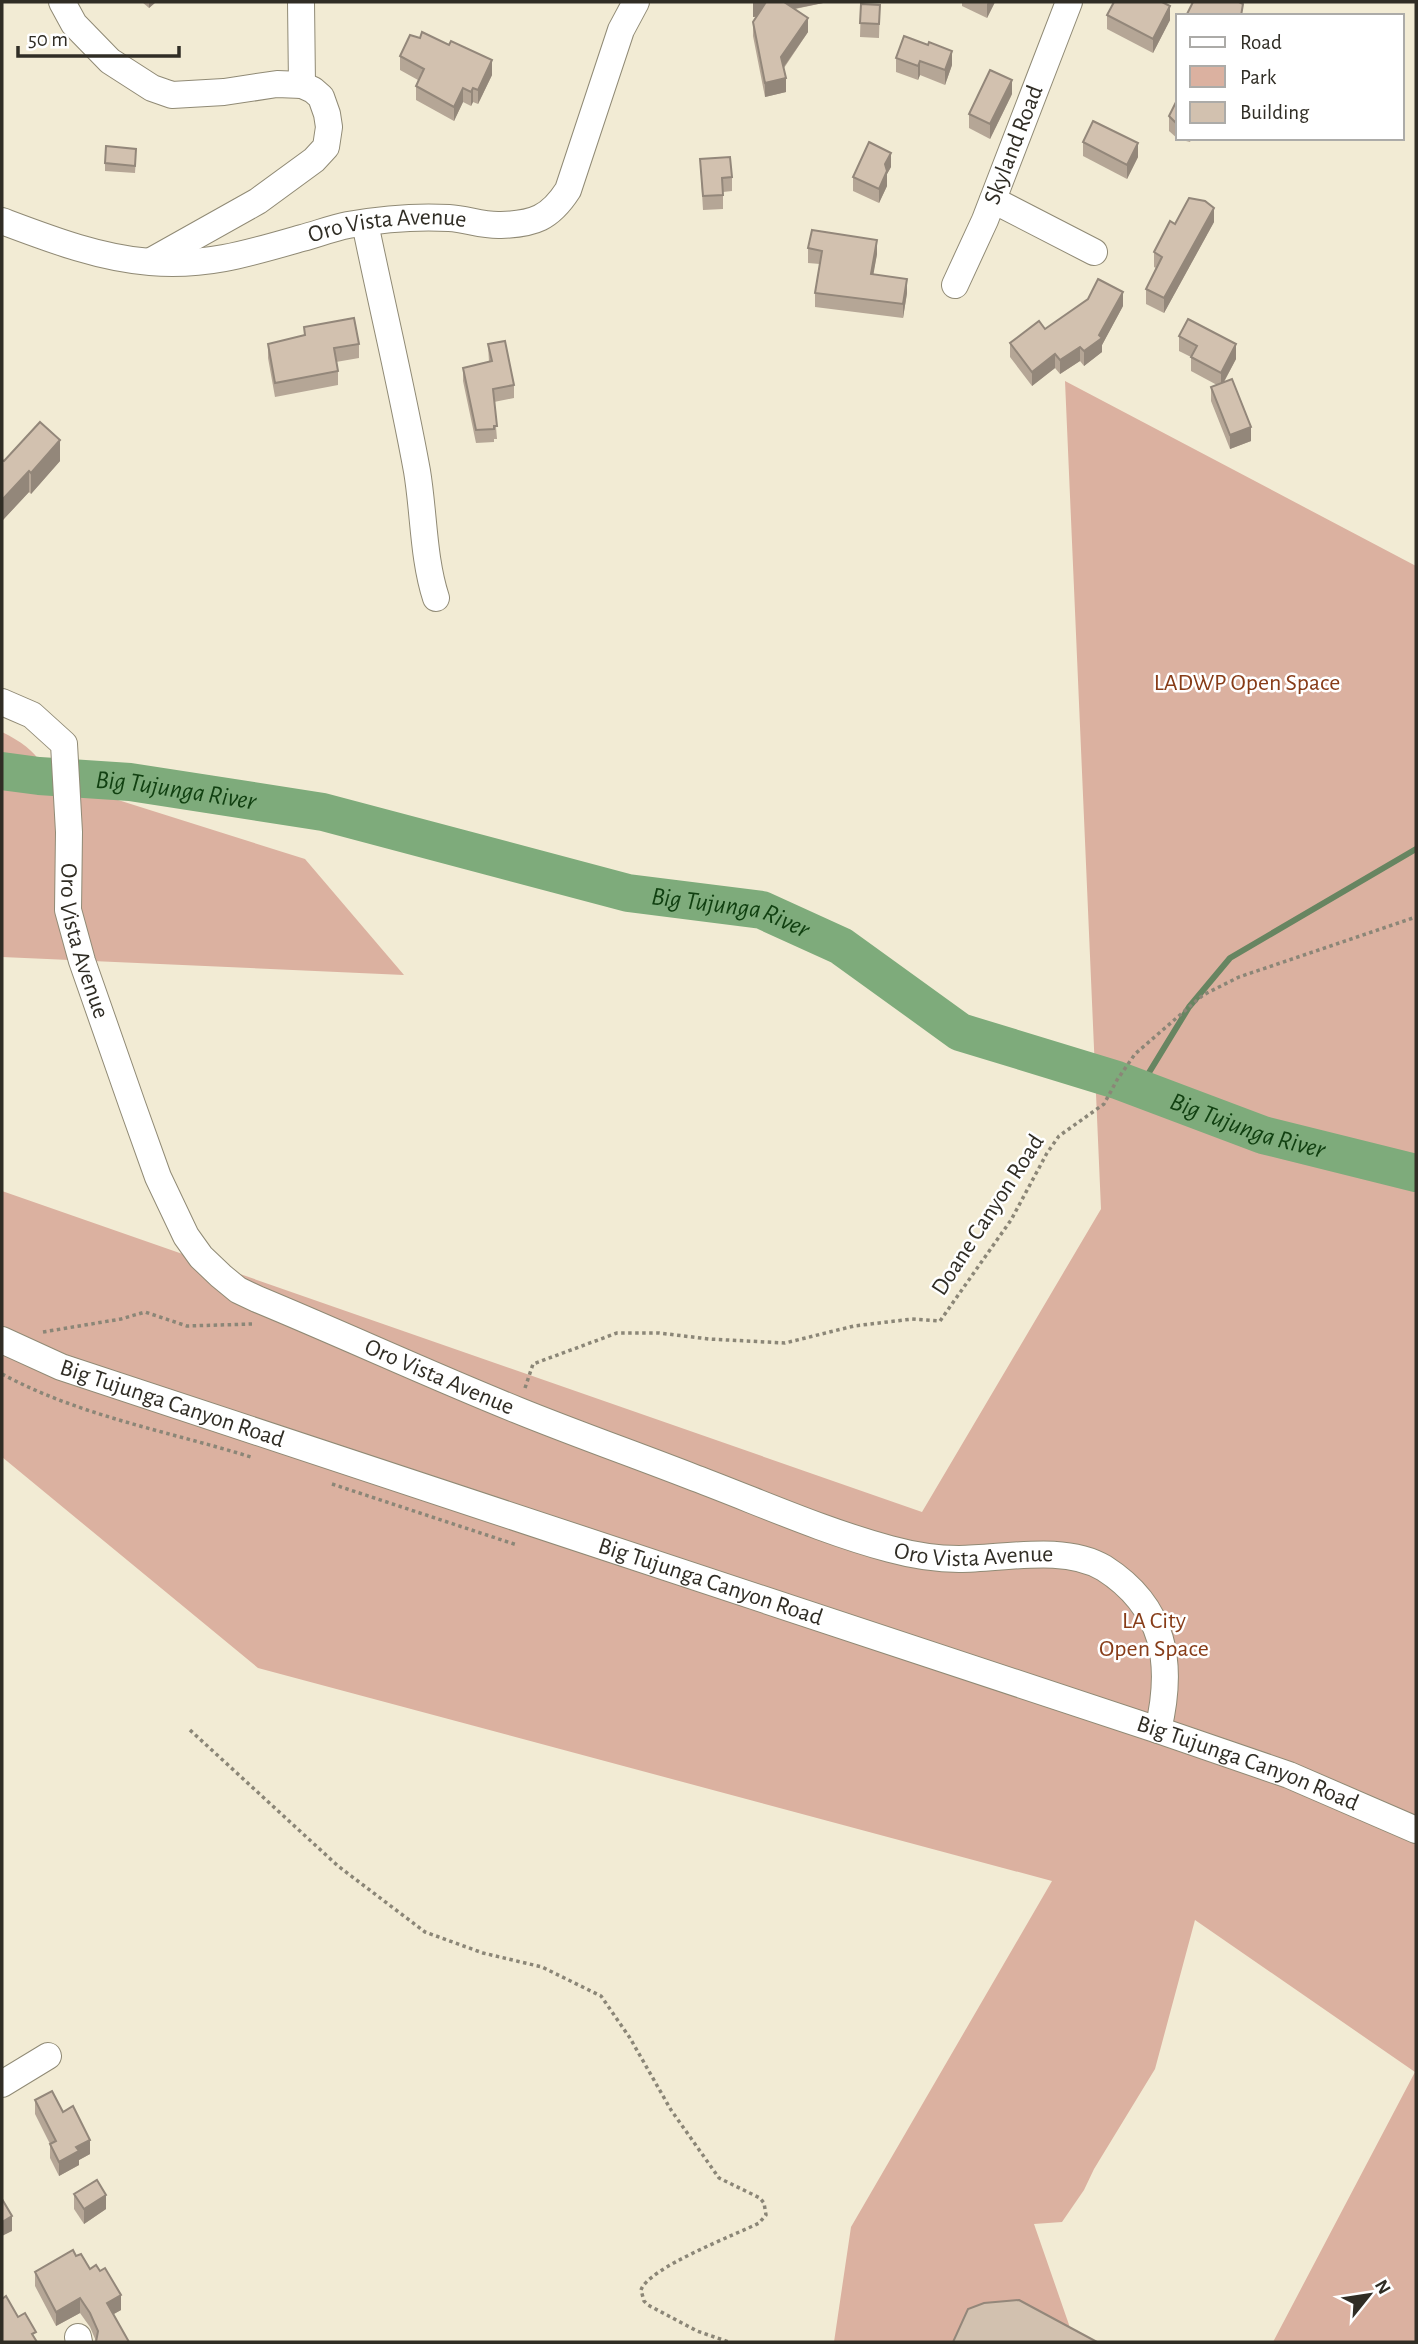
<svg xmlns="http://www.w3.org/2000/svg" width="1418" height="2344" viewBox="0 0 1418 2344" font-family="'Alegreya Sans',sans-serif">
<style>
.green{fill:#dbb1a0}
.lines{fill:none;stroke-linecap:round;stroke-linejoin:round}
.stream{stroke:#678561;stroke-width:6}
.river{stroke:#7eab7b;stroke-width:38}
.minor-casing{stroke:#908a75;stroke-width:28}
.path{stroke:#8b8677;stroke-width:3.5;stroke-dasharray:3.5 3.5;stroke-linecap:butt}
.minor{stroke:#fff;stroke-width:26}
.wall{fill:#b5a696}
.shaded-wall{fill:#93877a}
.building{fill:#d2c1af;stroke:#93877a;stroke-width:2}
.labels{text-anchor:middle;dominant-baseline:central;stroke-width:5;stroke-linejoin:round;paint-order:stroke}
.street-label{font-size:24px;fill:#302d25;stroke:#fff}
.park-label{font-size:24px;fill:#873c18;stroke:#fff}
.water-label{font-size:26px;font-style:italic;fill:#114011;stroke:#fff}
</style>
<rect width="100%" height="100%" fill="#f2ebd4"/>
<g class="green">
<polygon points="1065,381 1416,566 1416,2342 1273,2342 1415,2072 1195,1920 1155,2069 1094,2169 1084,2190 1062,2222 1034,2224 1075,2342 834,2342 851,2227 1052,1881 258,1668 2,1457 2,1191 922,1512 1101,1209"/>
<path d="M2,732c30,15 42,27 50,60l28,-4 225,71 99,116 -402,-18z"/>
</g>
<g class="lines">
<polyline class="stream" points="1139,1089 1189,1007 1230,958 1416,849"/>
<path class="river" id="s1" d="M2,771l37,5 91,6 193,30 305,81 134,17 79,36 119,86 157,48 146,55 153,38"/>
<g class="minor-casing">
<g id="minor">
<polyline points="62,2 74,24 110,61 152,88 172,95 224,92 277,84 302,85 313,90 321,97 327,114 329,127 326,147 314,160 258,201 151,261"/>
<polyline points="301,2 302,85"/>
<polyline points="993,200 1094,252"/>
<path id="s2" d="M2,221c48,18 97,37 148,41 55,5 100,-9 152,-24 15,-4 31,-10 46,-13 34,-6 67,-9 101,-7 18,1 34,8 52,7 33,-1 49,-7 67,-35l53,-160 15,-28"/>
<path d="M365,223c17,83 37,165 52,248 7,42 6,87 19,127"/>
<path id="s3" d="M955,285l30,-65 84,-218"/>
<path id="s4" d="M2,702l30,13 32,29 5,88 -1,78 14,51 51,146 25,70 28,59 15,21 20,19 17,14 19,9c87,36 173,76 260,111 59,24 119,45 178,68 64,24 128,53 195,71 22,6 46,10 69,10 44,0 105,-15 145,9 61,39 70,95 54,162"/>
<path id="s5" d="M2,1340l59,27 1097,363 131,45 127,55"/>
<polyline points="2,2084 48,2056"/>
<polyline points="78,2337 79,2342"/>
</g>
</g>
<g class="path">
<polyline points="43,1332 121,1319 145,1312 187,1326 252,1324"/>
<path d="M2,1374c78,42 165,57 249,83"/>
<polyline points="525,1388 533,1364 617,1333 659,1333 709,1339 785,1343 854,1326 912,1319 940,1321 1011,1220 1047,1153 1059,1136 1104,1104 1117,1080 1135,1054 1203,995 1239,977 1416,917"/>
<polyline points="332,1484 517,1545"/>
<path d="M190,1730l148,136 87,66 58,21 59,14 59,29 29,42 41,72 48,68 41,20 4,5 2,12 -7,8c-24,12 -111,45 -118,67l3,11 4,4 49,26 32,11"/>
</g>
<use href="#minor" class="minor"/>
</g>
<g class="wall">
<polygon points="142,2 156,2 149,8"/>
<polygon points="754,2 828,2 795,9 808,32 784,68 786,92 765,97 753,36 753,22 756,17 753,17"/>
<polygon points="962,2 995,2 987,18 962,6"/>
<polygon points="861,4 880,5 879,38 860,37"/>
<polygon points="1107,15 1170,20 1153,53 1107,29"/>
<polygon points="400,56 492,75 478,104 473,102 471,106 463,102 454,121 416,100 416,86 418,80 400,70"/>
<polygon points="896,58 952,65 945,85 920,75 918,80 896,72"/>
<polygon points="1012,94 990,139 969,128 969,114"/>
<polygon points="1178,98 1178,138 1192,138 1190,142 1178,139 1169,131 1169,116"/>
<polygon points="1083,142 1138,157 1127,179 1083,156"/>
<polygon points="136,156 135,173 105,171 105,163"/>
<polygon points="700,159 732,177 732,191 723,192 723,209 703,210"/>
<polygon points="891,167 887,174 887,186 879,203 853,191 853,177"/>
<polygon points="1214,222 1164,313 1146,304 1146,289 1156,268 1154,267 1154,252 1175,224"/>
<polygon points="808,248 877,254 873,274 907,293 903,318 815,307 815,293 820,264 808,263"/>
<polygon points="1123,306 1102,345 1102,352 1084,366 1080,361 1060,374 1055,368 1032,386 1010,357 1010,343 1045,329"/>
<polygon points="304,327 359,344 359,358 336,362 338,371 338,385 275,397 268,358 268,344 304,335"/>
<polygon points="1179,336 1236,359 1224,382 1251,441 1230,449 1211,401 1211,387 1217,385 1191,371 1191,357 1179,351"/>
<polygon points="488,344 514,385 514,398 494,402 497,439 494,439 494,442 476,443 463,381 463,368 489,362"/>
<polygon points="2,460 4,461 60,461 31,494 29,492 2,521"/>
<polygon points="35,2100 63,2112 90,2154 79,2160 79,2165 59,2176 50,2158 50,2144 35,2114"/>
<polygon points="74,2194 106,2209 84,2224 74,2209"/>
<polygon points="76,2256 90,2269 121,2310 113,2314 96,2341 90,2327 80,2313 56,2326 35,2286 35,2272"/>
</g>
<g class="shaded-wall">
<polygon points="149,2 156,2 149,8"/>
<polygon points="761,2 767,2 767,15 753,17 753,3"/>
<polygon points="778,2 828,2 778,12"/>
<polygon points="988,2 995,2 987,18 987,4"/>
<polygon points="1170,6 1170,20 1153,53 1153,39"/>
<polygon points="808,18 808,32 781,71 781,57"/>
<polygon points="952,51 952,65 945,85 945,70"/>
<polygon points="492,60 492,75 478,104 478,90"/>
<polygon points="920,61 920,75 918,80 918,66"/>
<polygon points="786,78 786,92 765,97 765,83"/>
<polygon points="1012,80 1012,94 990,139 990,124"/>
<polygon points="463,88 463,102 454,121 454,107"/>
<polygon points="473,88 473,102 471,106 471,92"/>
<polygon points="1138,143 1138,157 1127,179 1127,165"/>
<polygon points="891,153 891,167 887,174 887,186 879,203 879,189 885,164"/>
<polygon points="1214,208 1214,222 1164,313 1164,298"/>
<polygon points="877,240 877,254 871,288 871,274"/>
<polygon points="907,279 907,293 903,318 903,304"/>
<polygon points="1123,292 1123,306 1102,345 1102,352 1084,366 1084,351 1099,335"/>
<polygon points="1236,344 1236,359 1221,387 1221,373"/>
<polygon points="1080,347 1080,361 1060,374 1060,360"/>
<polygon points="1055,354 1055,368 1032,386 1032,372"/>
<polygon points="1251,427 1251,441 1230,449 1230,435"/>
<polygon points="60,440 60,461 31,494 31,473"/>
<polygon points="29,471 29,492 2,521 2,500"/>
<polygon points="90,2140 90,2154 79,2160 79,2165 59,2176 59,2162 76,2147"/>
<polygon points="106,2195 106,2209 84,2224 84,2209"/>
<polygon points="12,2216 12,2231 2,2236 2,2222"/>
<polygon points="121,2295 121,2310 107,2318 107,2303"/>
<polygon points="80,2298 80,2313 56,2326 56,2312"/>
</g>
<g class="building">
<polygon points="766,2 784,2 808,18 781,57 786,78 765,83 753,22"/>
<polygon points="1114,2 1162,2 1170,6 1153,39 1107,15"/>
<polygon points="1193,2 1239,2 1243,4 1241,16 1186,16"/>
<polygon points="861,4 880,5 879,24 860,23"/>
<polygon points="422,32 449,45 451,41 492,60 478,90 473,88 471,92 463,88 454,107 416,86 424,69 400,56 410,35 420,38"/>
<polygon points="904,36 928,45 929,42 952,51 945,70 920,61 918,66 896,58"/>
<polygon points="990,70 1012,80 990,124 969,114"/>
<polygon points="1178,98 1178,125 1169,116"/>
<polygon points="1093,121 1138,143 1127,165 1083,142"/>
<polygon points="869,142 891,153 885,164 887,171 879,189 853,177"/>
<polygon points="106,146 136,149 135,166 105,163"/>
<polygon points="730,157 732,177 722,178 723,195 703,196 700,159"/>
<polygon points="1189,198 1205,201 1214,208 1164,298 1146,289 1162,257 1154,252 1170,221 1175,224"/>
<polygon points="812,230 877,240 871,274 907,279 903,304 815,293 822,251 808,248"/>
<polygon points="1098,279 1123,292 1099,335 1102,338 1084,351 1080,347 1060,360 1055,354 1032,372 1010,343 1039,321 1045,329 1088,299"/>
<polygon points="354,318 359,344 334,348 338,371 275,383 268,344 305,335 304,327"/>
<polygon points="1188,319 1236,344 1221,373 1191,357 1197,346 1179,336"/>
<polygon points="505,341 514,385 493,389 497,426 494,426 494,429 476,430 463,368 492,361 488,344"/>
<polygon points="1232,379 1251,427 1230,435 1211,387"/>
<polygon points="40,422 60,440 31,473 29,471 2,500 2,460 4,461"/>
<polygon points="52,2091 63,2112 73,2106 90,2140 76,2147 79,2151 59,2162 50,2144 56,2141 35,2100"/>
<polygon points="97,2180 106,2195 84,2209 74,2194"/>
<polygon points="2,2199 12,2216 2,2222"/>
<polygon points="73,2250 76,2256 81,2254 90,2269 96,2265 100,2271 105,2268 121,2295 107,2303 129,2342 96,2342 98,2331 90,2313 80,2298 56,2312 35,2272"/>
<polygon points="6,2296 18,2317 25,2313 36,2332 32,2334 37,2342 2,2342 2,2299"/>
<polygon points="1019,2300 1097,2342 953,2342 968,2309 984,2303"/>
</g>
<g class="labels">
<g class="street-label">
<text stroke="none"><textPath href="#s3" startOffset="152">Skyland Road</textPath></text>
<text stroke="none"><textPath href="#s2" startOffset="396">Oro Vista Avenue</textPath></text>
<text stroke="none"><textPath href="#s4" startOffset="275">Oro Vista Avenue</textPath></text>
<text transform="translate(988 1215) rotate(-57)">Doane Canyon Road</text>
<text stroke="none"><textPath href="#s4" startOffset="884">Oro Vista Avenue</textPath></text>
<text stroke="none"><textPath href="#s5" startOffset="182">Big Tujunga Canyon Road</textPath></text>
<text stroke="none"><textPath href="#s4" startOffset="1451">Oro Vista Avenue</textPath></text>
<text stroke="none"><textPath href="#s5" startOffset="749">Big Tujunga Canyon Road</textPath></text>
<text stroke="none"><textPath href="#s5" startOffset="1316">Big Tujunga Canyon Road</textPath></text>
</g>
<g class="park-label">
<text x="1247" y="683">LADWP Open Space</text>
<text x="1154" y="1621">LA City<tspan x="1154" dy="28">Open Space</tspan></text>
</g>
<g class="water-label">
<text stroke="none"><textPath href="#s1" startOffset="175">Big Tujunga River</textPath></text>
<text stroke="none"><textPath href="#s1" startOffset="744">Big Tujunga River</textPath></text>
<text stroke="none"><textPath href="#s1" startOffset="1311">Big Tujunga River</textPath></text>
</g>
</g>
<rect width="1418" height="2344" fill="none" stroke="#302d25" stroke-width="7"/>
<rect x="1176" y="14" width="228" height="126" fill="#ffffff" stroke="#acaba8" stroke-width="2"/>
<rect x="1190" y="37" width="35" height="10" fill="#ffffff" stroke="#acaba8" stroke-width="2"/>
<text x="1240" y="49" font-size="21" fill="#302d25">Road</text>
<rect x="1190" y="66" width="35" height="21" fill="#dbb1a0" stroke="#acaba8" stroke-width="2"/>
<text x="1240" y="84" font-size="21" fill="#302d25">Park</text>
<rect x="1190" y="102" width="35" height="21" fill="#d2c1af" stroke="#acaba8" stroke-width="2"/>
<text x="1240" y="119" font-size="21" fill="#302d25">Building</text>
<g transform="translate(1369 2295) rotate(60)" stroke="#ffffff" stroke-width="5" paint-order="stroke">
<path d="M0-5L12 26L0 18L-12 26Z" fill="#302d25"/>
<text y="-10" font-size="19" font-weight="bold" text-anchor="middle" fill="#302d25">N</text>
</g>
<path d="M18 46v10h161v-10" fill="none" stroke="#302d25" stroke-width="3.5"/>
<text x="28" y="46" font-size="21" fill="#302d25" stroke="#ffffff" stroke-width="5" paint-order="stroke">50 m</text>
</svg>
